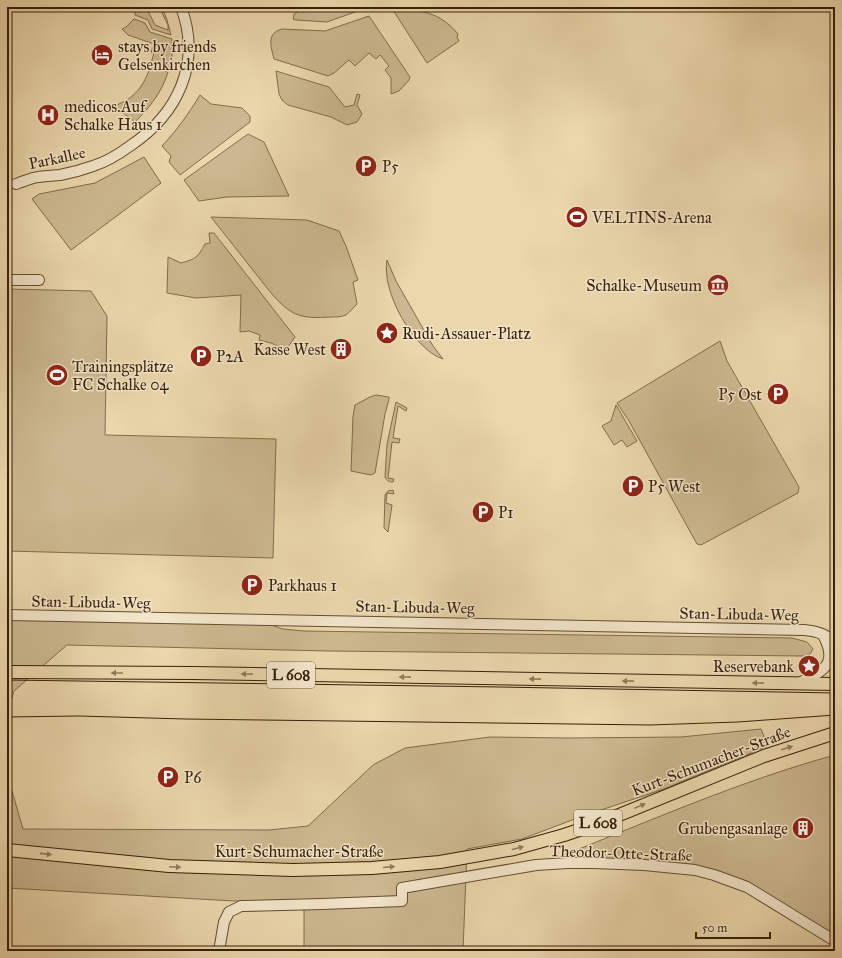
<svg xmlns="http://www.w3.org/2000/svg" width="842" height="958" viewBox="0 0 842 958" font-family="'IM FELL Great Primer',serif">
<style>
.green{fill:#ccb890;stroke:#826c4c}
.lines{fill:none;stroke-linecap:round;stroke-linejoin:round}
.minor-casing{stroke:#644d30;stroke-width:12}
.major-casing{stroke:#371f07;stroke-width:14}
.minor{stroke:#f2e5c9;stroke-width:10}
.major{stroke:#ebd7ac;stroke-width:12}
.tram{stroke:#371f07;stroke-width:1}
.oneway{fill:#917b5a}
.labels{text-anchor:middle;dominant-baseline:central;stroke-width:3;stroke-linejoin:round;paint-order:stroke}
.shield{fill:#f2e5c9;stroke:#6f5a41;stroke-width:1}
.shield-label{font-size:15px;font-weight:bold;fill:#371f07}
.poi-label{font-size:16px;fill:#371f07;stroke:#f2e5c9;text-anchor:start}
.street-label{font-size:16px;fill:#371f07;stroke:#f2e5c9}
</style>
<rect width="100%" height="100%" fill="#ebd7ac"/>
<filter id="stains"><feTurbulence type="fractalNoise" baseFrequency=".005" numOctaves="4"/><feColorMatrix values="0 0 0 0 .2 0 0 0 0 .09 0 0 0 0 .02 0 0 0 .5 -.17"/></filter>
<radialGradient id="worn" r=".72"><stop offset=".6" stop-color="#630" stop-opacity="0"/><stop offset="1" stop-color="#630" stop-opacity=".3"/></radialGradient>
<g class="green">
<polygon points="135,7 146,7 155,25 168,30 168,25 159,7 162,7 167,20 171,35 152,29 148,20 135,15"/>
<polygon points="305,7 369,7 327,22 296,20 293,19 294,14"/>
<path d="M393,10c27,-1 47,2 65,24l-1,3 2,4 -32,22z"/>
<path d="M369,16l41,61 -1,3 -10,11 -8,3v-16l-6,-8 4,-4 -9,-11 -4,4 -7,-6 -14,13 -6,-6 -15,13 -6,3 -54,-17c-3,-12 -8,-26 8,-30l43,2z"/>
<polygon points="134,19 145,23 150,32 172,39 172,55 169,70 151,63 154,53 151,52 154,44 128,35 122,29 126,27"/>
<path d="M151,66l17,6c-6,20 -18,35 -33,50l-21,-16c22,-8 29,-20 37,-40z"/>
<polygon points="276,71 329,87 345,107 354,105 357,94 360,95 357,105 362,114 357,122 347,125 331,117 288,105 282,100 279,94"/>
<path d="M200,95l11,9 31,4 8,8v6l-70,53 -11,-13 2,-6 -9,-10c15,-16 27,-33 38,-51z"/>
<polygon points="248,134 264,142 289,196 227,197 199,201 184,180"/>
<polygon points="144,157 161,183 71,250 32,199 39,194 95,183"/>
<path d="M211,217l96,3 32,11 7,15 12,34 -5,2 4,22c-4,4 -7,8 -11,11 -4,2 -11,2 -15,2 -31,2 -40,-1 -60,-24z"/>
<path d="M209,233h5l81,104 -9,13 -15,-7 -12,-3 1,-5 -11,-4 -9,1 1,-37 -45,3 -29,-5 1,-36 13,6c15,-4 17,-6 24,-19l5,-1z"/>
<path d="M387,260l9,21 37,65 10,13c-30,-10 -62,-68 -56,-99z"/>
<polygon points="7,289 91,291 107,316 105,435 276,439 273,558 7,551"/>
<polygon points="720,341 727,361 799,487 798,493 701,545 697,544 629,421 617,403"/>
<polygon points="376,395 389,397 389,399 385,414 375,473 371,475 351,471 353,416 355,405 370,397"/>
<path d="M396,402l11,6 -1,3 -8,-5 -5,32 7,1 -1,4 -7,-1 -4,36 6,1 -1,3c-4,0 -6,-1 -8,-5l2,-33z"/>
<polygon points="616,405 637,441 627,447 622,440 614,445 602,426 611,421"/>
<polygon points="393,490 394,494 387,493 386,503 392,505 388,532 384,528 385,495 388,491"/>
<polygon points="7,615 259,621 283,629 304,631 792,638 807,642 813,649 810,654 804,656 329,651 67,645 14,691 7,717"/>
<polygon points="761,729 768,746 664,789 580,817 522,839 467,849 463,951 304,951 304,901 234,901 7,888 7,774 23,829 269,830 308,826 373,765 405,748 490,737 566,738 681,737"/>
<path d="M835,755v181l-98,-56 -137,-20 -41,-3c91,-36 181,-76 276,-102z"/>
</g>
<g class="lines">
<g class="minor-casing">
<g id="minor">
<path d="M16,184c5,-2 11,-4 17,-6 8,-2 18,-2 27,-3 11,-2 22,-5 33,-9 13,-4 26,-12 37,-20 48,-32 72,-83 51,-139"/>
<polyline points="7,280 39,280"/>
<path d="M7,615l797,15c13,1 24,4 31,14"/>
<path d="M799,683c24,-12 40,-18 24,-48"/>
<polyline points="219,951 224,922 229,912 241,906 322,904 402,901 402,888 536,865 568,863 594,863 644,865 695,870 714,875 747,887 835,941"/>
</g>
</g>
<g class="major-casing">
<g id="major">
<polyline points="7,672 193,673 835,684"/>
<polyline points="7,850 169,866 293,870 372,868 440,862 514,849 564,835 597,824 764,756 835,733"/>
</g>
</g>
<use href="#minor" class="minor"/>
<use href="#major" class="major"/>
<g class="tram">
<polyline points="7,680 500,687 835,693"/>
<polyline points="7,717 79,716 185,719 650,725 738,722 835,715"/>
</g>
</g>
<defs><path id="oneway-solid" d="M-6-.8H1V-3.2L6.5 0L1 3.2V.8H-6Z"/></defs>
<g class="oneway">
<use href="#oneway-solid" transform="translate(117 673) rotate(-180)"/>
<use href="#oneway-solid" transform="translate(247 674) rotate(-179)"/>
<use href="#oneway-solid" transform="translate(405 677) rotate(-179)"/>
<use href="#oneway-solid" transform="translate(535 679) rotate(-179)"/>
<use href="#oneway-solid" transform="translate(628 681) rotate(-179)"/>
<use href="#oneway-solid" transform="translate(758 683) rotate(-179)"/>
<use href="#oneway-solid" transform="translate(787 748) rotate(-18)"/>
<use href="#oneway-solid" transform="translate(640 806) rotate(-22)"/>
<use href="#oneway-solid" transform="translate(518 848) rotate(-14)"/>
<use href="#oneway-solid" transform="translate(46 854) rotate(6)"/>
<use href="#oneway-solid" transform="translate(175 867) rotate(2)"/>
<use href="#oneway-solid" transform="translate(389 867) rotate(-5)"/>
</g>
<defs>
<g id="hotel-disc" transform="scale(1.15)"><circle r="9.5" fill="#8f2418" stroke="#f2e5c9"/><path d="M-6-4.5h1.5V1H6V5H4.5V3h-9V5H-6ZM-4 0a1.8 1.8 0 1 1 3.6 0ZM.5 0V-2.5h3Q6-2.5 6 0Z" fill="#fff"/></g>
<g id="hospital-disc" transform="scale(1.15)"><circle r="9.5" fill="#8f2418" stroke="#f2e5c9"/><path d="M-5-5h3v3.5h4V-5h3V5h-3V1.5h-4V5h-3Z" fill="#fff"/></g>
<g id="parking-disc" transform="scale(1.15)"><circle r="9.5" fill="#8f2418" stroke="#f2e5c9"/><path d="M-3.5-5.5H1a3.5 3.5 0 0 1 0 7H-1V5.5H-3.5ZM-1-3.4V-.6H.8a1.4 1.4 0 0 0 0-2.8Z" fill="#fff"/></g>
<g id="stadium-disc" transform="scale(1.15)"><circle r="9.5" fill="#8f2418" stroke="#f2e5c9"/><path d="M0-5a6.5 5 0 1 0 0 10a6.5 5 0 1 0 0-10ZM-3.5-1.8h7v3.6h-7Z" fill="#fff"/></g>
<g id="museum-disc" transform="scale(1.15)"><circle r="9.5" fill="#8f2418" stroke="#f2e5c9"/><path d="M0-6L6-3V-2H-6V-3ZM-5-1h2V3h-2ZM-1-1h2V3h-2ZM3-1h2V3H3ZM-6 4H6V6H-6Z" fill="#fff"/></g>
<g id="sight-disc" transform="scale(1.15)"><circle r="9.5" fill="#8f2418" stroke="#f2e5c9"/><path d="M0-6L1.8-2.2L6-1.7L2.9 1.2L3.7 5.4L0 3.3L-3.7 5.4L-2.9 1.2L-6-1.7L-1.8-2.2Z" fill="#fff"/></g>
<g id="building-disc" transform="scale(1.15)"><circle r="9.5" fill="#8f2418" stroke="#f2e5c9"/><path d="M-4-6H4V6H1V3H-1V6H-4ZM-2.5-4.3h1.7v1.8h-1.7ZM.8-4.3h1.7v1.8H.8ZM-2.5-1h1.7V.8h-1.7ZM.8-1h1.7V.8H.8Z" fill="#fff"/></g>
</defs>
<g fill-rule="evenodd">
<use href="#hotel-disc" x="102" y="55"/>
<use href="#hospital-disc" x="48" y="115"/>
<use href="#parking-disc" x="366" y="166"/>
<use href="#stadium-disc" x="577" y="217"/>
<use href="#museum-disc" x="718" y="285"/>
<use href="#sight-disc" x="387" y="333"/>
<use href="#building-disc" x="341" y="349"/>
<use href="#parking-disc" x="201" y="356"/>
<use href="#stadium-disc" x="57" y="375"/>
<use href="#parking-disc" x="778" y="394"/>
<use href="#parking-disc" x="633" y="486"/>
<use href="#parking-disc" x="483" y="512"/>
<use href="#parking-disc" x="252" y="585"/>
<use href="#sight-disc" x="809" y="666"/>
<use href="#parking-disc" x="168" y="777"/>
<use href="#building-disc" x="803" y="828"/>
</g>
<g class="labels">
<g class="shield">
<rect x="267" y="662" width="48" height="26" rx="3"/>
<rect x="574" y="810" width="48" height="26" rx="3"/>
</g>
<g class="shield-label">
<text x="291" y="675">L 608</text>
<text x="598" y="823">L 608</text>
</g>
<g class="poi-label">
<text x="118" y="46">stays by friends<tspan x="118" dy="18">Gelsenkirchen</tspan></text>
<text x="64" y="106">medicos.Auf<tspan x="64" dy="18">Schalke Haus 1</tspan></text>
<text x="382" y="166">P5</text>
<text x="592" y="217">VELTINS-Arena</text>
<text x="702" y="285" text-anchor="end">Schalke-Museum</text>
<text x="402" y="333">Rudi-Assauer-Platz</text>
<text x="326" y="349" text-anchor="end">Kasse West</text>
<text x="216" y="356">P2A</text>
<text x="72" y="366">Trainingsplätze<tspan x="72" dy="18">FC Schalke 04</tspan></text>
<text x="762" y="394" text-anchor="end">P5 Ost</text>
<text x="648" y="486">P5 West</text>
<text x="498" y="512">P1</text>
<text x="268" y="585">Parkhaus 1</text>
<text x="794" y="666" text-anchor="end">Reservebank</text>
<text x="184" y="777">P6</text>
<text x="788" y="828" text-anchor="end">Grubengasanlage</text>
</g>
<g class="street-label">
<text transform="translate(57 158) rotate(-12)">Parkallee</text>
<text transform="translate(91 602) rotate(1)">Stan-Libuda-Weg</text>
<text transform="translate(415 607) rotate(1)">Stan-Libuda-Weg</text>
<text transform="translate(739 614) rotate(1)">Stan-Libuda-Weg</text>
<text transform="translate(711 761) rotate(-21)">Kurt-Schumacher-Straße</text>
<text x="299" y="851">Kurt-Schumacher-Straße</text>
<text transform="translate(621 853) rotate(2)">Theodor-Otte-Straße</text>
</g>
</g>
<rect width="842" height="958" fill="none" stroke="#ebd7ac" stroke-width="24"/>
<rect x="8" y="8" width="826" height="942" fill="none" stroke="#371f07" stroke-width="2"/>
<rect x="12" y="12" width="818" height="934" fill="none" stroke="#371f07"/>
<path d="M696 932v6h74v-6" fill="none" stroke="#371f07" stroke-width="2"/>
<text x="702" y="932" font-size="12" fill="#371f07" stroke="#f2e5c9" stroke-width="3" paint-order="stroke">50 m</text>
<rect width="100%" height="100%" filter="url(#stains)"/>
<rect width="100%" height="100%" fill="url(#worn)"/>
</svg>
